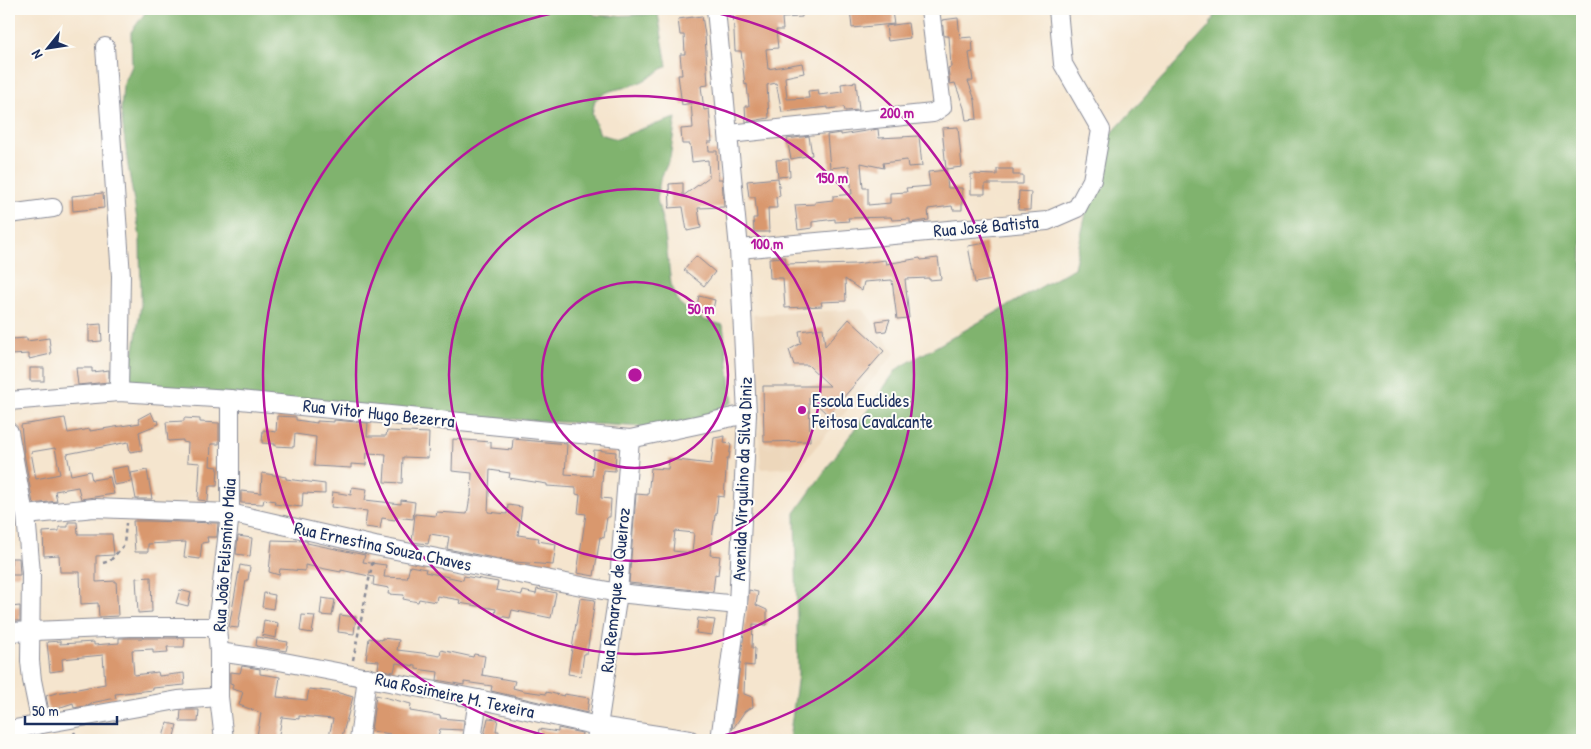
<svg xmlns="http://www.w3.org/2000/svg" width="1591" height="749" font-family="'Patrick Hand',sans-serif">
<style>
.built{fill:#edd7bb}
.forest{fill:#80b36e;stroke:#4e7166}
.building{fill:#d9986e;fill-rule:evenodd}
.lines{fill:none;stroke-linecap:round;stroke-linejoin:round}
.minor-casing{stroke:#888a96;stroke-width:20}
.path{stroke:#888a96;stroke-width:2.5;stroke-dasharray:4 4;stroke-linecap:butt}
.minor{stroke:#fff;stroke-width:18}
.ring{fill:none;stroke:#b5179e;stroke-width:2.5}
.poi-dot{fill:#b5179e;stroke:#fdfcf7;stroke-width:2}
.labels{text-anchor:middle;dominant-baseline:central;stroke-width:4;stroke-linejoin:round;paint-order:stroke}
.street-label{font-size:18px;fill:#1b2f5e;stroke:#fdfcf7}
.poi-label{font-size:18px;fill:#1b2f5e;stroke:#fdfcf7;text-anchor:start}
.centre{fill:#b5179e;stroke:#fdfcf7;stroke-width:2.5}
.ring-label{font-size:15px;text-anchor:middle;font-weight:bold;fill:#b5179e;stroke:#fdfcf7;stroke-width:4;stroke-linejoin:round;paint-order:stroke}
</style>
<rect width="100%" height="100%" fill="#fdfcf7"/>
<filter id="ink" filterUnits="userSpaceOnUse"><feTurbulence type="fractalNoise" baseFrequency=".02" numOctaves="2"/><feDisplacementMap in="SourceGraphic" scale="10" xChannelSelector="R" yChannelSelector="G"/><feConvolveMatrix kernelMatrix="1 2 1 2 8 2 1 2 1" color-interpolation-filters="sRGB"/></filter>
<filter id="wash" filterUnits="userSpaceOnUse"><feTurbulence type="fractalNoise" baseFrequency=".0096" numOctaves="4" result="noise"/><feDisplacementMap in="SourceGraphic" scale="20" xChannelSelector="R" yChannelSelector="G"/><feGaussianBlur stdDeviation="1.12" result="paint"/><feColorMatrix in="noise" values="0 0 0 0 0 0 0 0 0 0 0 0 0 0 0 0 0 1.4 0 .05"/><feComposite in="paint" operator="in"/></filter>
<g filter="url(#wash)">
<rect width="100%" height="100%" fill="#f5e5ce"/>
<path class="built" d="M863,309L895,353L799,467L761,469L753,315Z"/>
<g class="forest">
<path d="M148,9H589L595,15L608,16L658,14L667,66C657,72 647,80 636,84C618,91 611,87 595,100L592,114L600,134L617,139L641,129L676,118L670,158L660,180L657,199L664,228L671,284L679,303L689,311L704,320L723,325L733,402L693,421L645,427L408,413L126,385L135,344L141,305L140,237L128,166L121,111L123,86L132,66L131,32Z"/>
<path d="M1217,9H1582V740H789L798,675L795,513L897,369L1074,268L1101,145L1209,27Z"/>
</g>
<g id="blocks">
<g class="building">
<path d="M773,9H802V17L782,18L783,30H776L778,48L766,49L768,69L802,63L804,73L785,77L787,99L809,98L808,91L818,90L819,95L842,92L841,84L856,82L859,110L845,111L844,107L828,109V107L782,112L776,83L767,85L769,118L746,122L745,106H749L747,84L745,85L741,51H735L733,12Z"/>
<path d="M850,9H888V13L892,12L894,24L852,28Z"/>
<path d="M702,16L705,35L708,85L701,86L704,110L709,109L712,142H708L709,151H717L718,179H722L724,207L698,208L701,228L687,231L683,207L668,208L670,206L669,184L683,183V196L709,177L708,160L692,162L690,144H682L681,129L693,128L691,103L682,105L678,75H682L680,54H685L684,35H680L678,19Z"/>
<path d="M958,18L960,38L972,37L973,52L969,53L973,81H968L975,100L977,119L966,120L964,108L955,83L950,84L948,68L951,67L949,36H944L942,20Z"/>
<path d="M908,23L910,38L888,41L886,26Z"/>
<path d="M958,127L962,167L946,169L942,128Z"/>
<path d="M878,129L879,138L919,136L922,166L908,167L907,160L883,163L884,168L861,163L863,188H868V205L890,203V193L907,192L906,188L930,186L928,172L946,170L948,188H962V210H953L952,206L928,209L929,220L910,223V219L892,220L891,217L848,218L849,221L835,222V219L812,222V228L798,230L795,205L815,204V202L833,200V196L852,194L849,166L830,168L827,135L841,133V135Z"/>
<path d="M809,136L812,155L791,159L787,139Z"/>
<path d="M789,159L790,176L778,177L776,160Z"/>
<path d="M997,169H1013V175H1023V184H985V194H971V174L997,175Z"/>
<path d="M778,178L780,196L776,197L777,208H768L769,232H754L753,218H757L755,197H749L747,181Z"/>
<path d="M1019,191L1031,192L1030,210H1018Z"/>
<path d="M103,193L104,208L73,211L72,196Z"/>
<path d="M986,243L992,280L975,283L968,246Z"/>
<path d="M696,256L715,272L704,286L684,270Z"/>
<path d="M785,257L786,264L819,263V265L855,264L885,260L886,264L920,258L921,260L938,258L941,279L929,280V278L905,279L909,318L897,319L892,280L864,282L862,291L845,279L846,301L821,302L822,306L785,308L783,278H770L769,258Z"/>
<path d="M699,296L715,300L712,313L696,309Z"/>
<path d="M849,319L884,351L828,415L809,397L810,441L764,442L763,386H830L808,365H794L789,350L801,343L799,331L823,328L825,346Z"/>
<path d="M890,319L886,331L878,332L876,321Z"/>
<path d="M101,324L102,341L89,342V325Z"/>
<path d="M27,338V341L49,338L51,354L29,359V354L11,355V339Z"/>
<rect x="30" y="368" width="14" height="13"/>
<path d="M76,368H92V372L109,370V382L78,385Z"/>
<path d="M151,412L155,421L158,420L159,424L139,432L142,450L130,452L128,442L67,454L71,475L90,471L92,480L110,477L114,494L81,499L78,487L55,491L57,501L33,504L24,453L21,425L65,418L68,433L90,429V431L140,423L138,419ZM55,448L60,474L36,479L31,452Z"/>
<path d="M277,416L296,417V420L317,423V421L334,422V420L368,423L367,436H386L387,431L429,433L428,458L403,457L402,483L384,482L386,454L367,453L366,465L351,464V468L314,466L316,437L295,434L294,447L275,446V444L262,443L263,430L276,432Z"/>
<path d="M184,418L200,419V422L219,423V444H211L210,466L218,467L217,486H209L208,501L198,500L200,463L187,462L188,443L183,442V440L168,441L166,422L184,421Z"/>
<path d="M725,436L724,443L731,444L729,458H727L724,497L718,496L716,515H715L710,555L720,556L718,575L715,574L713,592L629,583L636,494L648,495L651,468L668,469L669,459L711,464L714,438ZM675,531L694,533L692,553L673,551Z"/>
<path d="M453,439L491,442V448L512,450L513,439L567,444L565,474L592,476L594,450L616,452L615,471L603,470L601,498L611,499L610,517H607L604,538L600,537L594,576L577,573L586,514L578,513L580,495L576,494V488L547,486V484L509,478L510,473L490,470L488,512L507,514L508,505L522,507L518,535L539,538L538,541L556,544L553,565L515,562L447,549L449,537L430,534L428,544L412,542L415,514L436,516L437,512L467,514L470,497H471L472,473L452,471Z"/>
<path d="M128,466L131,482L114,485L111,469Z"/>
<path d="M147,470L152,499H136L131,473Z"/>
<path d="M262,473L286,477V479L325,484V494L303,493L302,507L274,504L275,501L264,499L263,504L241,503V491L261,493Z"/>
<path d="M352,487L367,489L365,500L401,504V500L415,502L413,519L396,517L395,520L382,518L380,529L365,527L367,511L331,507L333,492L351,495Z"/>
<path d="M133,521H147L218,523L217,537H207L208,542L202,543L200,559L184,557L186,542L148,544V552H135Z"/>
<path d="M68,522H77L78,534H112L114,555L96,556V582L116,581L118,616L99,617L98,603L81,604L80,572H60L59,555L44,556L43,532L59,531V527H68Z"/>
<path d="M238,536L252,538L250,556L236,554Z"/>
<path d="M272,540L307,541V543L365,555L363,562L386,565L384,577L407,578L410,566L426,569L425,572L463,580L464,576L498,582L496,590L522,595L523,591L536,594L537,589L556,593L551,618L512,610L510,618L495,615L496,609L459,603L460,600L437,596L436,602L419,599L418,602L403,599L404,595L388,594L389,588L373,585L374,577L341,570V572L305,565V571L280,569L279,575L269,572Z"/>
<path d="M11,558H19L20,575H12Z"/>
<path d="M240,565L250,567L248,580H246L238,628L229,627Z"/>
<path d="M151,577L152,612L138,613L136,578Z"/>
<path d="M180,590L191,593L188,606L176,603Z"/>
<path d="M749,590L758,592L756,605L767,610V625L753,624L752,648H755L754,666L745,665L744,694L752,697L753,707L745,711L732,730Z"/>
<path d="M264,593L275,595L273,609L262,607Z"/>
<path d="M322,598L335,600L332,616L320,615Z"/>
<path d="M580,598L595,600L590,633L587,653H584L581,676L568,674Z"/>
<path d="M20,606V621H12L11,607Z"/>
<path d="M302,615L315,616L312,633L300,631Z"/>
<path d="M340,615L356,617L354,634L338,632Z"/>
<path d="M698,618L715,620L712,635L696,633Z"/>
<path d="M264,620L278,623L276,638L262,635Z"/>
<path d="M257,637L288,642L286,651L256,646Z"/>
<path d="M119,638H185L184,647H167L168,652L153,653V649L132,650L134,675L158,672L159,676L184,673L185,685L153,688V690L115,694L116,698L91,703V705L74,708L73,703L49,711L46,696L56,693L105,684L103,655L62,659L63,670L50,672L47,642L60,641V644L94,642V645L119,643Z"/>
<path d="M369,638L382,640V638L399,640L397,650L422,653L440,656L441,650L473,657L474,654L485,656L482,675L515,681L513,688L524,691L546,694V692L564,696V694L589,698L587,713L491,691L492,686L464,682V685L437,680L438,672L416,669V666L396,663L394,672L378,669L379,661L366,660Z"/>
<path d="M242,666L260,669V674L280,677L277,697L307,700L309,689L336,692L353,697L341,740H328L333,719L299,716V719L282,717L278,740L257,736L261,713L239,705L243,692L232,689L233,684L230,683V672L240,673Z"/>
<path d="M376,695L411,704L410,711L441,716L440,718L464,720L463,730L440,729L437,740H406L389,737L390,734L371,731Z"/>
<path d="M181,710H199L198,722H180Z"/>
<path d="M488,718L498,719L496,731H499L498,740H483Z"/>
<path d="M167,723L177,725L173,740L163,737Z"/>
<path d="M558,728L582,733L581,740H537L539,729L558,732Z"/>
</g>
</g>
</g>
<g filter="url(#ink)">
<use href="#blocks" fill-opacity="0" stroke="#888a96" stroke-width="1"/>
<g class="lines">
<defs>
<g id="minor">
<path d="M716,9L739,249L747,414L738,605L720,740"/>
<path d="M105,47L121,276L119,392"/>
<path d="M729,134L933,113L942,107L930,9"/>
<path d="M9,214L53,208"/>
<path d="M739,249L1047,221L1077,208L1092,180L1101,130L1063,64L1058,9"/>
<path d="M9,401L119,392L230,399L630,439L747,414"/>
<path d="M9,432L22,504L26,515L31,573L30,661L32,680L41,724"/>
<path d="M26,515L94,508L230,513L375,546L618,593L738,605"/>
<path d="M9,632L130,627H217"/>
<path d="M219,652L279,661L478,699L598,726L690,740"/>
<path d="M9,730L178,700L219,697"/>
<path d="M224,740L219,697V652L217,627L230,513V399"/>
<path d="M359,740L367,677"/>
<path d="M472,740L478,699"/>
<path d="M596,740L618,593L630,439"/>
</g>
</defs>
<use href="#minor" class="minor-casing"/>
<g class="path">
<path d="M103,563L110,561L124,545L126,523"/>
<path d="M353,660L373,560"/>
<path d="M74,732L78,740"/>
</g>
<use href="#minor" class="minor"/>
</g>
</g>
<g class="ring">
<circle cx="635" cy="375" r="93"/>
<circle cx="635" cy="375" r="186"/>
<circle cx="635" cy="375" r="279"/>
<path d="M567 740A371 371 0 0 1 574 9M696 9A371 371 0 0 1 703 740"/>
</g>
<circle class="poi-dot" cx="802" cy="410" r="5"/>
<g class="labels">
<g class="street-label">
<text transform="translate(986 226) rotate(-5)">Rua José Batista</text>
<text transform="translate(379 413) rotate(6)">Rua Vitor Hugo Bezerra</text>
<text transform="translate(742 479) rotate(-88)">Avenida Virgulino da Silva Diniz</text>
<text transform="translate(383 546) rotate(12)">Rua Ernestina Souza Chaves</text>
<text transform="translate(224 555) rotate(-86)">Rua João Felismino Maia</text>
<text transform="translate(615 590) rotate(-84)">Rua Remarque de Queiroz</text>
<text transform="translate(455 695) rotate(12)">Rua Rosimeire M. Texeira</text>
</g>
<g class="poi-label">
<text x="812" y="400">Escola Euclides<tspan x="812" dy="21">Feitosa Cavalcante</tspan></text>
</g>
</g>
<circle cx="635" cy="375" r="8" class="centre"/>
<g class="ring-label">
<text x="897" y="118">200 m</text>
<text x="832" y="183">150 m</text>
<text x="767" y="249">100 m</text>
<text x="701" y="314">50 m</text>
</g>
<rect width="1591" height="749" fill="none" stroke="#fdfcf7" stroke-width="30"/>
<g transform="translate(48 48) rotate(240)" stroke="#fdfcf7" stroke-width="4" paint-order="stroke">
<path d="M0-4L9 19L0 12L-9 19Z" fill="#1b2f5e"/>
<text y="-8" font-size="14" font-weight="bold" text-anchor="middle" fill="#1b2f5e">N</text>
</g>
<path d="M25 716v8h92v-8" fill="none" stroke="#1b2f5e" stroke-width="2.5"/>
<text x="32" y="716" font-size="15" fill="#1b2f5e" stroke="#fdfcf7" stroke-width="4" paint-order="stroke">50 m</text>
</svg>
